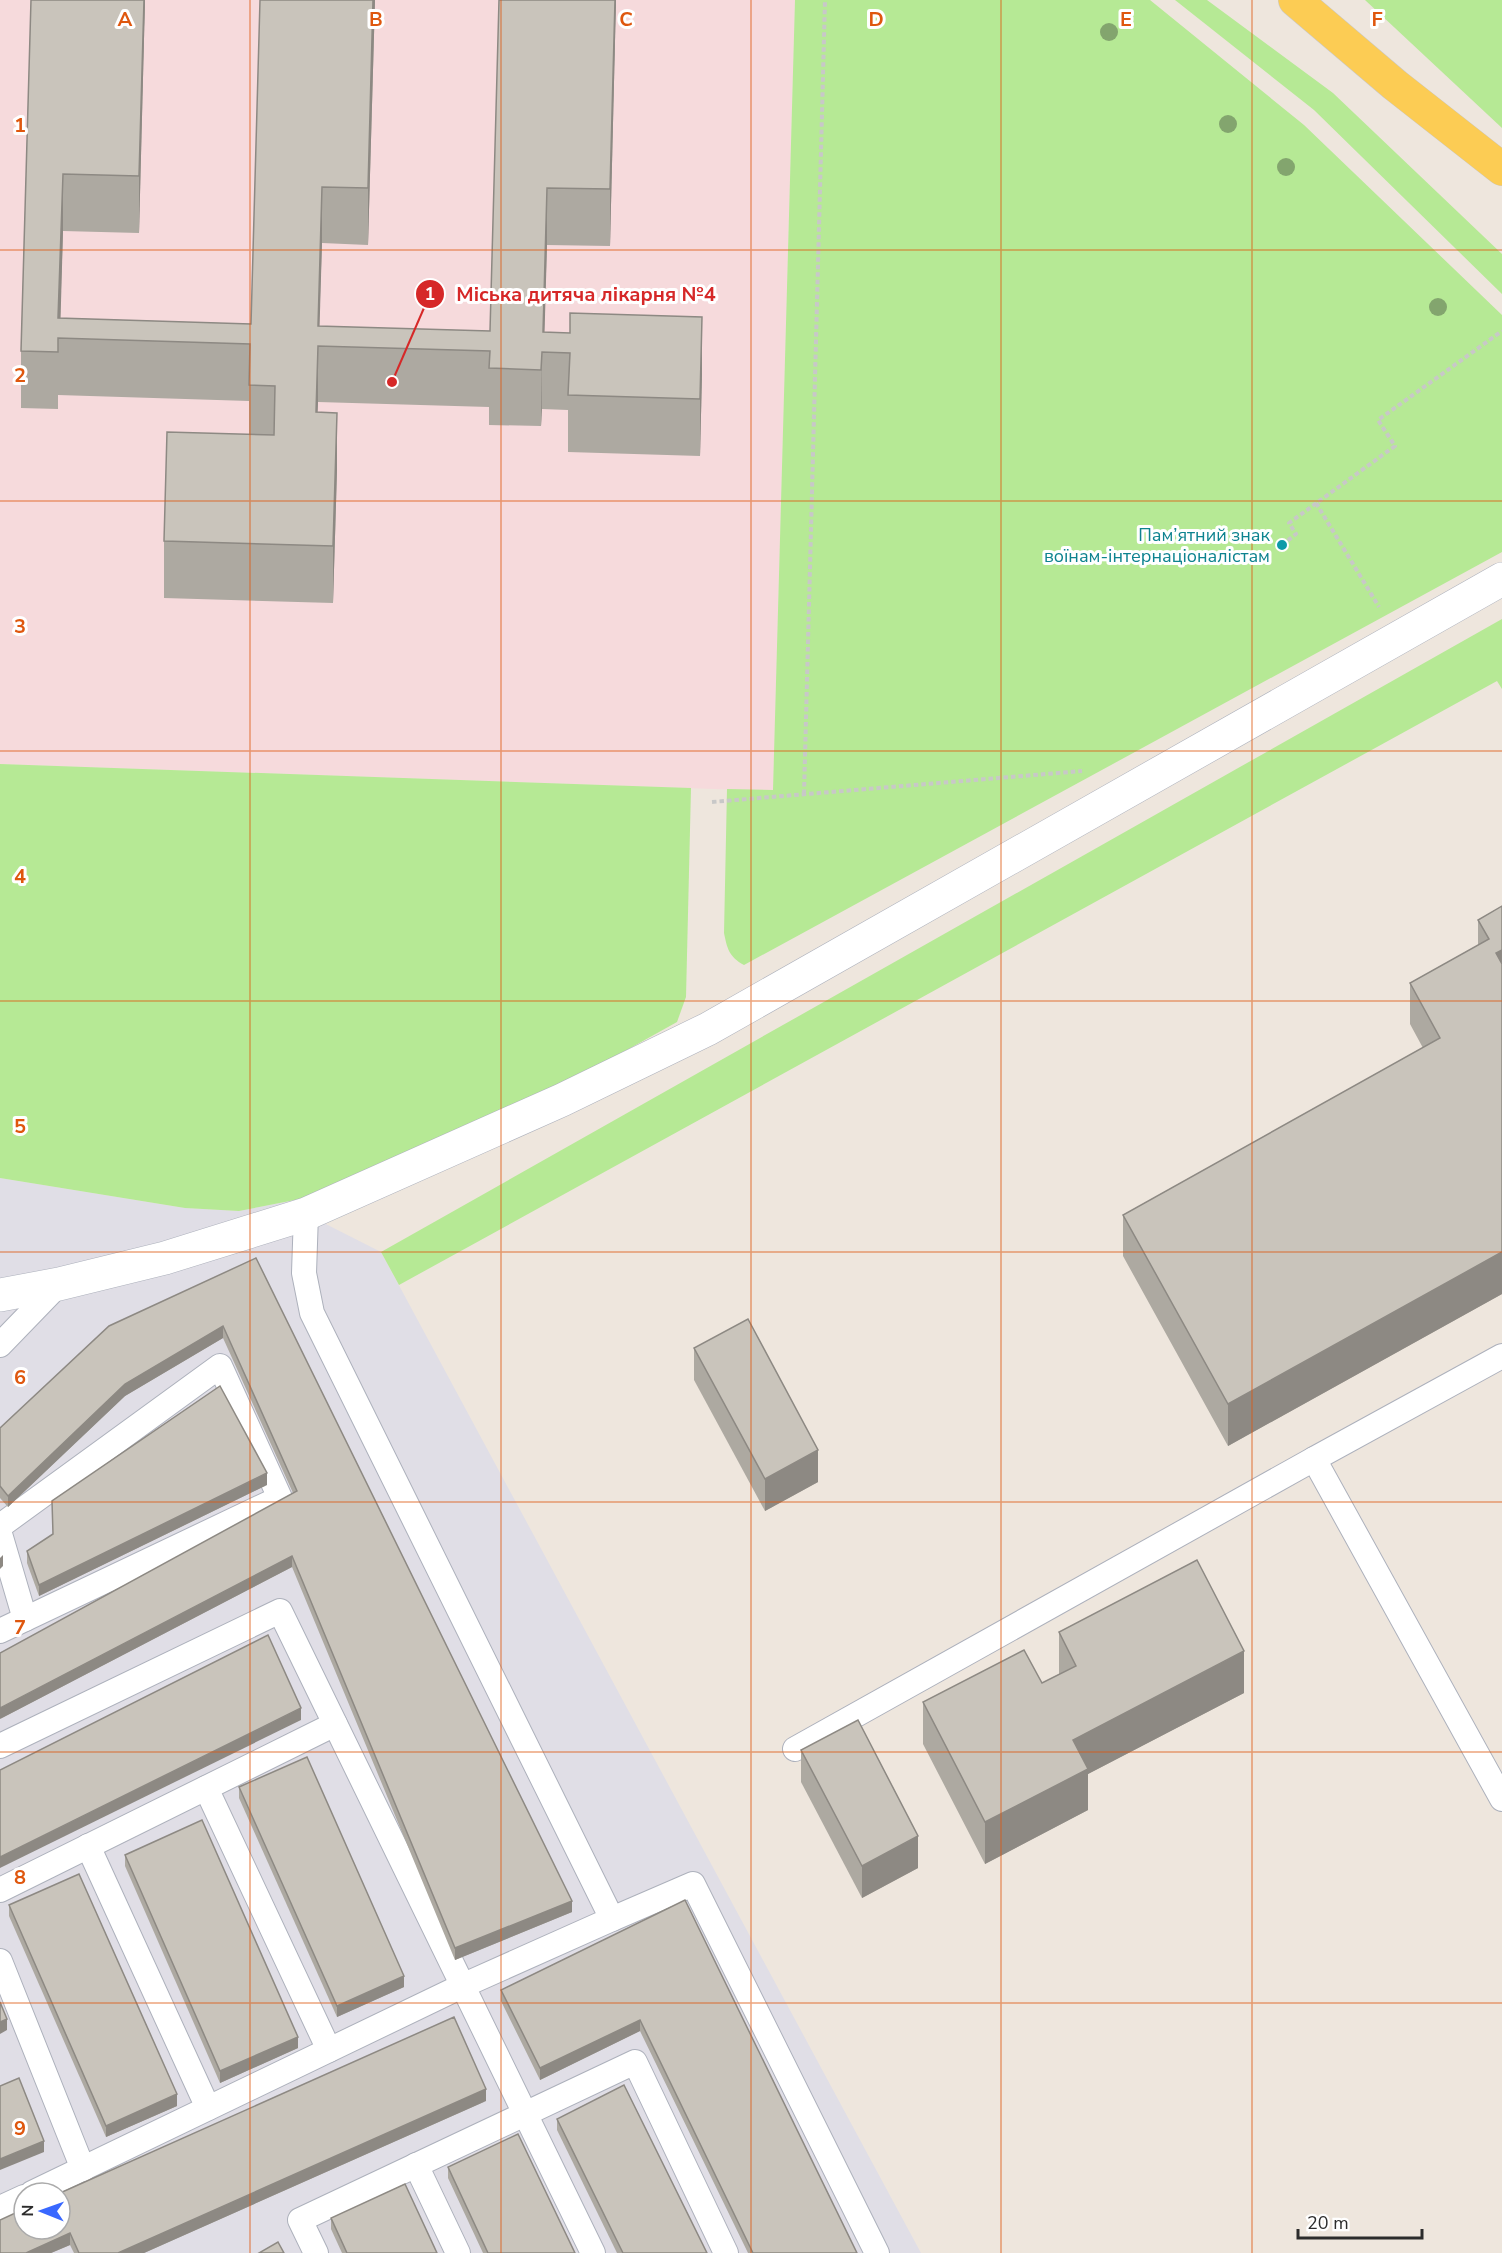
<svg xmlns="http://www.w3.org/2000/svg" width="1502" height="2253" font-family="'Nunito Sans',sans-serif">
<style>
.industrial{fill:#e0dee6;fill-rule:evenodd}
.medical{fill:#f6dadc}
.green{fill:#b6e995}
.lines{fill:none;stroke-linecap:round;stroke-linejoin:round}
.lane-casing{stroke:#adb1bc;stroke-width:26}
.street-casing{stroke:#adb1bc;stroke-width:34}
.primary-casing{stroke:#c8c8c8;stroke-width:34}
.path{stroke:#c8c8c8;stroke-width:4;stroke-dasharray:4.5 3;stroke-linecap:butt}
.lane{stroke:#fff;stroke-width:24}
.street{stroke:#fff;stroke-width:33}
.primary{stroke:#fccc54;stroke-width:33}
.tree{fill:#83a56e}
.wall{fill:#ada9a1}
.shaded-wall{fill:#8d8983}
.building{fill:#c9c4bb;stroke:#8d8983;stroke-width:1.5}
.grid{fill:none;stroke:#df570e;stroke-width:1.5;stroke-opacity:0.55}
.culture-dot{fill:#0f9aa8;stroke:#fff;stroke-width:2}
.labels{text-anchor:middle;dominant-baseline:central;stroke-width:6;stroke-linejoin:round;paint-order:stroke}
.culture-label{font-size:18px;fill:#0d838f;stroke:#fff;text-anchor:end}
.grid-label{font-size:20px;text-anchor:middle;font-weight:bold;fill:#df570e;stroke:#fff;stroke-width:6;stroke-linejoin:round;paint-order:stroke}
.leader{fill:none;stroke:#d62828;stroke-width:2}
.callout-dot{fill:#d62828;stroke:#fff;stroke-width:2}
.mark-label{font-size:18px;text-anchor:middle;font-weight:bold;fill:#fff}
.callout-label{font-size:20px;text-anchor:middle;font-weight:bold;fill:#d62828;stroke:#fff;stroke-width:6;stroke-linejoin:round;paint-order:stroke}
</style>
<rect width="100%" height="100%" fill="#eee6dd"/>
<path class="industrial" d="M0,1178L185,1208L239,1211L300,1199L306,1214L381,1252L921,2253H0ZM24,2193H60V2229H24Z"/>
<path class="medical" d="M0,0H795L773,791L0,764Z"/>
<g class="green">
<path d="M795,0H1150L1304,125L1502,315V552L744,965C729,957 727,948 724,933L727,789L773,790Z"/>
<path d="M1175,0H1207L1333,93L1502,254V294L1314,110Z"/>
<path d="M1365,0H1502V128Z"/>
<path d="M1502,619V689L1497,681L399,1285L381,1252Z"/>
<path d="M0,764L691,788L686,997L677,1022L557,1089L300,1199L239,1211L185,1208L0,1178Z"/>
</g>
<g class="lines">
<defs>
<g id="lane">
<path d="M0,1345L59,1284"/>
<path d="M1502,1356L1314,1459L1502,1799"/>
<path d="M0,1526L220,1366L280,1498L0,1631"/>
<path d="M0,1534L25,1619"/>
<path d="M0,1746L280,1611L593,2253"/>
<path d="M795,1749L1314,1459"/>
<path d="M206,1788L329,2050"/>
<path d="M88,1846L208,2108"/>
<path d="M0,1890L335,1724"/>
<path d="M612,1919L693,1884L877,2253"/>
<path d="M0,1961L83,2169"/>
<path d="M416,2165L458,2253"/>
<path d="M32,2193L462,1986L612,1919L312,1313L304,1273L306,1214"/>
<path d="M0,2208L24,2197"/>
<path d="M316,2253L300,2220L635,2062L726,2253"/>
</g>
<path id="street" d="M0,1295L59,1284L165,1258L306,1214L562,1100L708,1029L1502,579"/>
<path id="primary" d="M1295,0L1395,85L1502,169"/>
</defs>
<use href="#lane" class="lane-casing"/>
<use href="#street" class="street-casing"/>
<use href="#primary" class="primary-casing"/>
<g class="path">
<path d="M1316,503L1379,607"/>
<path d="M1282,545L1296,534L1289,523L1395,446L1378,420L1502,331"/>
<path d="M804,794L825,0"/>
<path d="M712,802L1082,771"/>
</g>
<use href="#lane" class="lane"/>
<use href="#street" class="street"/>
<use href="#primary" class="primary"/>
</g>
<g class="tree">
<circle cx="1109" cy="32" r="9"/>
<circle cx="1228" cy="124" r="9"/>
<circle cx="1286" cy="167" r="9"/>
<circle cx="1438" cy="307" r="9"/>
</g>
<g class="wall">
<path d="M31,0H145L139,233L63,231L60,318L251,324L375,0L368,245L322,243L319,326L490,331L616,0L610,246L547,245L544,332L702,374L700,456L568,452V410L542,409L541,426L489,425V407L318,402L317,412L337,470L333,603L164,598V541L249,435V401L58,395V409L21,408V351Z"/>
<path d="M1502,906V1294L1228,1446L1123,1256V1215L1423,1048L1410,1024V983L1478,945V920Z"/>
<path d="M256,1258L572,1912L455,1960L292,1567L0,1719L293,1493L223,1338L125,1396L8,1507L0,1498V1428Z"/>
<path d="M694,1348L818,1482L765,1511L694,1380Z"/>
<path d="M267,1485L39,1596L27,1563V1551Z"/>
<path d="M1059,1632L1244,1693L1088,1774V1810L985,1864L923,1744V1702L1042,1683L1059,1674Z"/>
<path d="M801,1750L918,1868L862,1898L801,1782Z"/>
<path d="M239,1787L404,1987L337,2017L239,1798Z"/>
<path d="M125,1855L298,2048L220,2083L125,1866Z"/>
<path d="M685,1900L857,2253H748L640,2031L540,2080L501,2001V1990Z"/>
<path d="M9,1905L177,2106L106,2137L9,1916Z"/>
<path d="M486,2101L144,2253H74L70,2245L51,2253H0Z"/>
<path d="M557,2119L707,2253H617L557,2130Z"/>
<path d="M448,2167L575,2253H483L448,2178Z"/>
<path d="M331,2218L437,2253H342L331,2229Z"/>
</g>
<g class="shaded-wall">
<path d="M144,0H145L139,233V176Z"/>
<path d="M373,0H375L368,245V188Z"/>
<path d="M615,0H616L610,246V189Z"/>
<path d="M63,174V231L60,338L58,318Z"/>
<path d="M322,187V243L319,346L318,326Z"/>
<path d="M547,188V245L544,352L543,332Z"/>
<path d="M702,317V374L700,456V399Z"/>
<path d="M318,346V402L316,469V412Z"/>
<path d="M542,352V409L541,426Z"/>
<path d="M337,413V470L333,603V546Z"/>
<path d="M1502,950V991L1496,953Z"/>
<path d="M1502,1252V1294L1228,1446V1404Z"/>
<path d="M223,1326V1338L125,1396L8,1507V1496L125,1384Z"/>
<path d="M818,1450V1482L765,1511V1479Z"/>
<path d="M267,1473V1485L39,1596V1585Z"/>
<path d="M3,1555V1566L0,1569V1558Z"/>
<path d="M292,1556V1567L0,1719V1708Z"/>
<path d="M1244,1651V1693L1088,1774V1810L985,1864V1822L1073,1740Z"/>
<path d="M301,1708V1720L0,1868V1857Z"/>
<path d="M918,1836V1868L862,1898V1866Z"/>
<path d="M572,1901V1912L455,1960V1948Z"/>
<path d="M404,1976V1987L337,2017V2006Z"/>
<path d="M7,2019V2030L0,2034V2022Z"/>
<path d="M640,2020V2031L540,2080V2068Z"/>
<path d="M298,2037V2048L220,2083V2071Z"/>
<path d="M486,2089V2101L144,2253H118Z"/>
<path d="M177,2094V2106L106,2137V2126Z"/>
<path d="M44,2141V2152L0,2170V2159Z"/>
<path d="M70,2233V2245L51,2253H26Z"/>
</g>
<g class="building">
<path d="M31,0H144L139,176L63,174L58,318L251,324L260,0H373L368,188L322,187L318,326L490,331L499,0H615L610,189L547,188L543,332L570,333V313L702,317L700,399L568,395L570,353L542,352L541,370L489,368L490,351L318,346L316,412L337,413L333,546L164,541L167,432L274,435L275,386L249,385L250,344L58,338V352L21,351Z"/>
<path d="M1502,906V950L1496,953L1502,964V1252L1228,1404L1123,1215L1440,1038L1410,983L1489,939L1478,920Z"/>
<path d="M256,1258L572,1901L455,1948L292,1556L0,1708V1653L297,1491L223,1326L125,1384L8,1496L0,1486V1428L109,1326Z"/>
<path d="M748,1319L818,1450L765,1479L694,1348Z"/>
<path d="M220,1386L267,1473L39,1585L27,1551L53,1534L52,1501Z"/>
<path d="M1197,1560L1244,1651L1073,1740L1088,1769L985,1822L923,1702L1024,1650L1042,1683L1076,1666L1059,1632Z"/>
<path d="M268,1635L301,1708L0,1857V1770Z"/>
<path d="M858,1720L918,1836L862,1866L801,1750Z"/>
<path d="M307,1757L404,1976L337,2006L239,1787Z"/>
<path d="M202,1820L298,2037L220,2071L125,1855Z"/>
<path d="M79,1874L177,2094L106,2126L9,1905Z"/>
<path d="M685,1900L857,2253H753L640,2020L540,2068L501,1990Z"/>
<path d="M0,2002L7,2019L0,2022Z"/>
<path d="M454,2017L486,2089L118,2253H79L70,2233L26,2253H0V2220L24,2209V2229H60V2193Z"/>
<path d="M19,2078L44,2141L0,2159V2086Z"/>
<path d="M624,2085L707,2253H623L557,2119Z"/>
<path d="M518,2134L575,2253H488L448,2167Z"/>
<path d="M405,2184L437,2253H347L331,2218Z"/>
<path d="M278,2242L284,2253H259Z"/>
</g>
<path class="grid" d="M250,0V2253M501,0V2253M751,0V2253M1001,0V2253M1252,0V2253M0,250H1502M0,501H1502M0,751H1502M0,1001H1502M0,1252H1502M0,1502H1502M0,1752H1502M0,2003H1502"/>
<circle class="culture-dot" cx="1282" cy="545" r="6"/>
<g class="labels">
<g class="culture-label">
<text x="1270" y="535">Пам’ятний знак<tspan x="1270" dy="21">воїнам-інтернаціоналістам</tspan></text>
</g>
</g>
<g class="grid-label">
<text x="125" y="26">A</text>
<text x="376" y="26">B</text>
<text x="626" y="26">C</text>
<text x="876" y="26">D</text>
<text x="1126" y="26">E</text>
<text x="1377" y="26">F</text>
<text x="20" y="132">1</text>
<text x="20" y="382">2</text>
<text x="20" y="633">3</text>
<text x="20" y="883">4</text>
<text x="20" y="1133">5</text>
<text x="20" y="1384">6</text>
<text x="20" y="1634">7</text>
<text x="20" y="1884">8</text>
<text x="20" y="2135">9</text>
</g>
<path class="leader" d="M392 382L430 294"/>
<g class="callout-dot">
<circle cx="392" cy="382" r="6"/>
<circle cx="430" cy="294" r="15"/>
</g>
<g class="mark-label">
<text x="430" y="300">1</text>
</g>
<g class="callout-label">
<text x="586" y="301">Міська дитяча лікарня №4</text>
</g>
<g transform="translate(42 2211) rotate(271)"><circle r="28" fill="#ffffff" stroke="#ababab" stroke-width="1.5"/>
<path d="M0-4.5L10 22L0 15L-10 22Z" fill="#3968ff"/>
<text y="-9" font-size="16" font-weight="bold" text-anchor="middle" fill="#2c2c2c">N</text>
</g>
<path d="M1298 2229v9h124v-9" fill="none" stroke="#2c2c2c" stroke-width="3"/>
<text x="1307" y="2229" font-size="18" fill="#2c2c2c" stroke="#ffffff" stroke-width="4.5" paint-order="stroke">20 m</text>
</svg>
